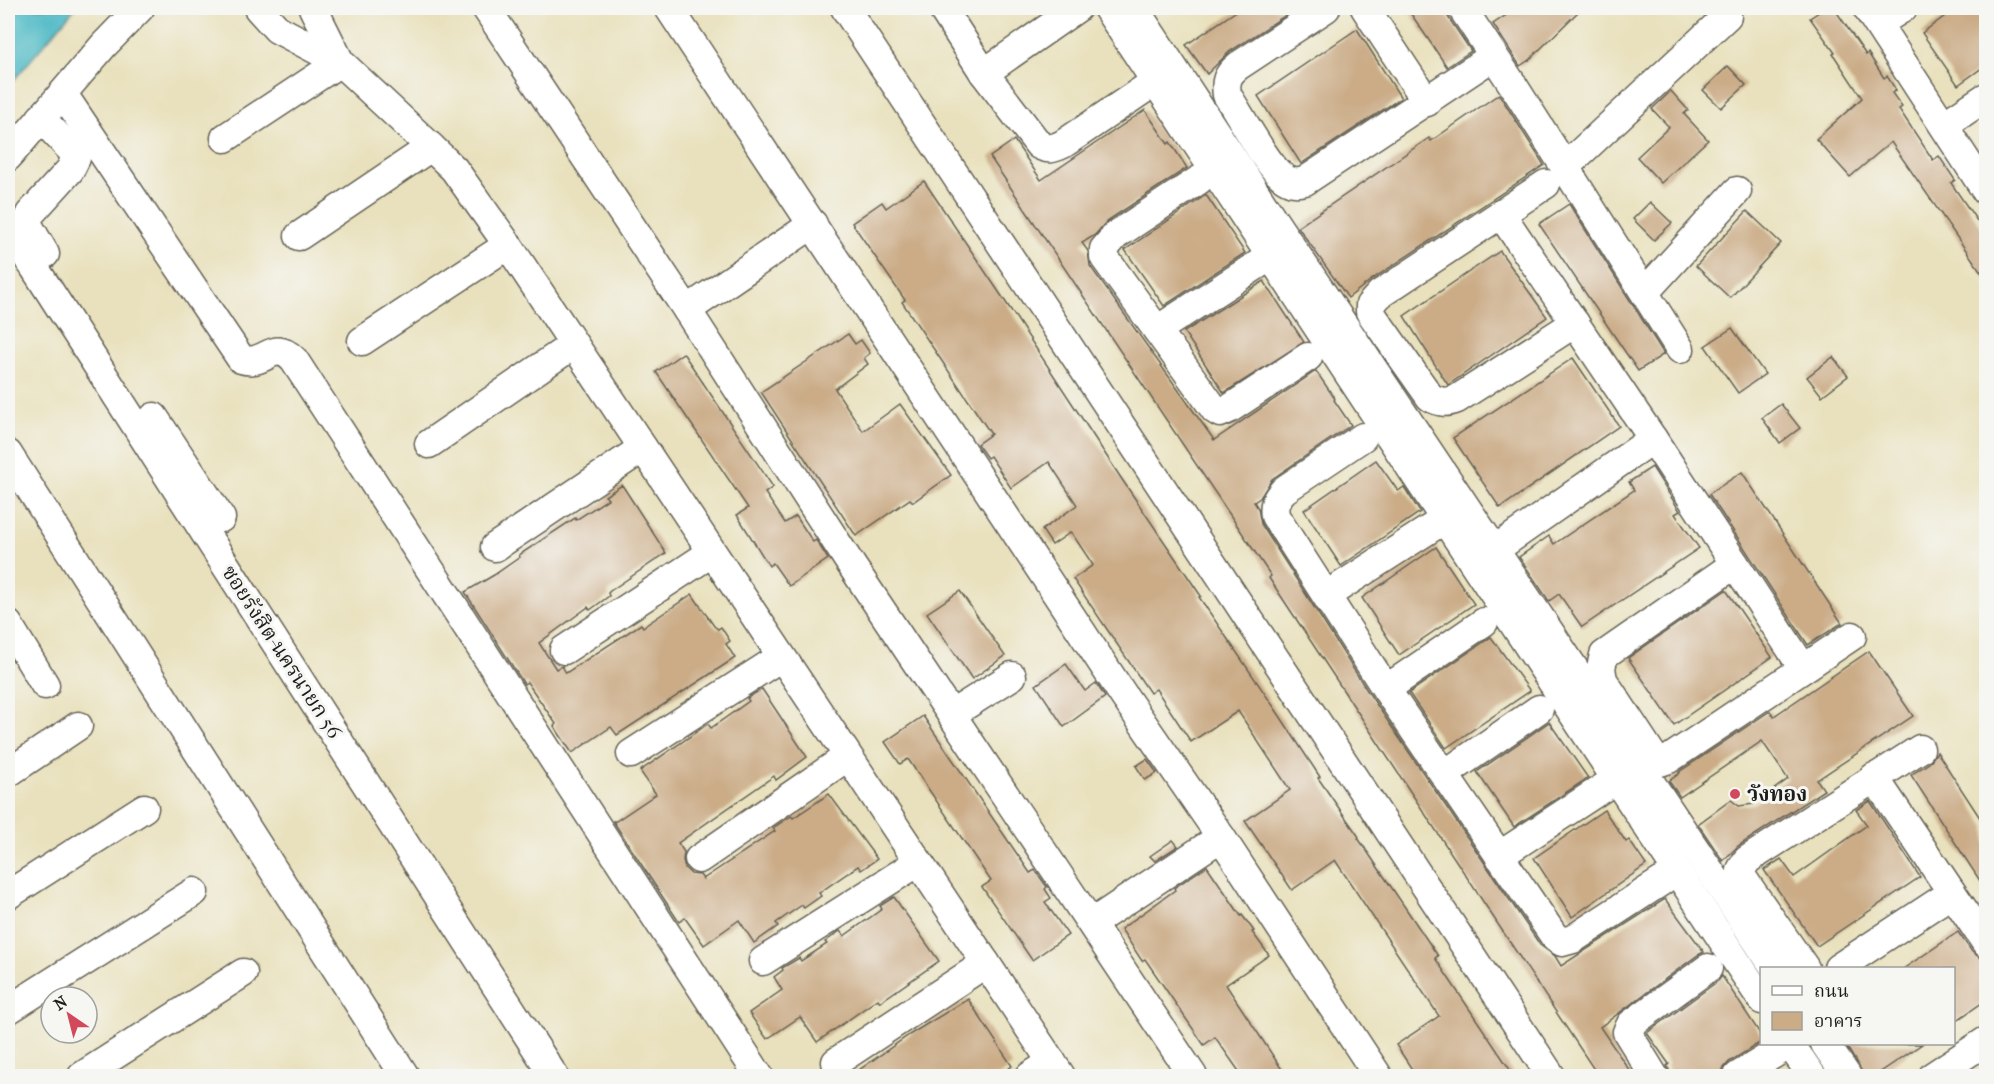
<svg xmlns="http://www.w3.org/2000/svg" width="1994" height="1084" font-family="'IM FELL French Canon','Noto Serif Thai',serif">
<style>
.water{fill:#4ab8c4;stroke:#336a70;stroke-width:1.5}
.building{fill:#cbac87}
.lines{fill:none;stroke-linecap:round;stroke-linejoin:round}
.minor-casing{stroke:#646154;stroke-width:31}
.minor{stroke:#fff;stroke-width:28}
.poi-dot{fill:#d1495b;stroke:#f6f6f2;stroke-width:2}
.labels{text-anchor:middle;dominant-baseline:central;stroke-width:6;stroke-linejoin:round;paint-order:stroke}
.street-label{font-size:21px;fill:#1c1c1c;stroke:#f6f6f2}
.poi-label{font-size:21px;font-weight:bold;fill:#1c1c1c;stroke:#f6f6f2;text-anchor:start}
</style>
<rect width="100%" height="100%" fill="#f6f6f2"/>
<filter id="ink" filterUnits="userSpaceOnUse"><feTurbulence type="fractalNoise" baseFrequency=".0167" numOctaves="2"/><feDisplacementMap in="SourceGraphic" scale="12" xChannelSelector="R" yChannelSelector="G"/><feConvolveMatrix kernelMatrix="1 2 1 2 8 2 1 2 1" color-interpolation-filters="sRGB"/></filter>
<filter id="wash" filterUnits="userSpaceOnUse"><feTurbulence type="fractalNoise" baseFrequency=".008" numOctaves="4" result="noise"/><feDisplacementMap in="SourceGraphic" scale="24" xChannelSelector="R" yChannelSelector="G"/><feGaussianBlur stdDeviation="1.35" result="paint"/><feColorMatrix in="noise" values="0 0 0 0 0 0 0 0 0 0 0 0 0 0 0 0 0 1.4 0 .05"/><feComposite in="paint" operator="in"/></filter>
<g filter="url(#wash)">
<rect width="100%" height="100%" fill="#e9e1bd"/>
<path class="water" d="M8,8H75L8,87Z"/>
<g id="blocks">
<g class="building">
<path d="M1241,8H1297L1229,52L1207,74L1186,45Z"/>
<path d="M1407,8H1446L1448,17L1471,51L1447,67Z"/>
<path d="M1517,8H1582L1529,60L1520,66L1493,24Z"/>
<path d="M1825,8H1834L1866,55L1868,53L1884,78L1887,76L1896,90L1892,93L1902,107L1899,109L1933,160L1939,156L1955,180L1951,183L1986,234V279L1891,142L1850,177L1816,139L1862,98L1833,54L1835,53L1810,18Z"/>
<path d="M1964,8H1986V65L1958,85L1922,33L1952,11L1954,14Z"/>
<path d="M1357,29L1401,98L1301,164L1258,96Z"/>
<path d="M1728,66L1746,85L1721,108L1703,90Z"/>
<path d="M1671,91L1688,110L1684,114L1708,140L1661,183L1637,157L1669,127L1652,109Z"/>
<path d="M1499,94L1544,165L1371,280L1348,298L1298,227L1429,138L1431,141Z"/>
<path d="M1145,110L1168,144L1170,142L1187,168L1107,221L1095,235L1082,243L1088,251L1090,266L1214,440L1316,371L1335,399L1334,400L1351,425L1272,479L1260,498L1254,502L1258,508L1261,524L1372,698L1486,865L1540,945L1555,956L1561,966L1665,899L1704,952L1698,955L1600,1027L1634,1077H1599L1269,578L1271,576L990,157L1014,140L1041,180Z"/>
<path d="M924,181L1003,298L1121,478L1201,596L1199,597L1280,716L1320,777L1318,778L1359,837L1358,838L1438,956L1435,958L1515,1077H1417L1396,1045L1439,1016L1335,860L1292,890L1245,821L1290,790L1238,711L1191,742L1156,689L1150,693L1073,579L1093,565L1071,532L1052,545L1042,530L1077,505L1049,462L1011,488L990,456L987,458L977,444L991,434L902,302L905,300L852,223L882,202L886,208Z"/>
<path d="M1206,195L1245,253L1164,306L1125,250Z"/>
<path d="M1650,202L1672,223L1654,240L1633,219Z"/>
<path d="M1569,204L1664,354L1638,371L1539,224Z"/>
<path d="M1747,211L1781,243L1730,298L1696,266Z"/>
<path d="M1500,251L1547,317L1448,385L1404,316Z"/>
<path d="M1264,281L1304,342L1224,393L1184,332Z"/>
<path d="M1732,328L1765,374L1738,393L1705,346Z"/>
<path d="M848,334L855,344L861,340L870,353L864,358L868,364L835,389L863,431L900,404L951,475L913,502L910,499L856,536L761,392Z"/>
<path d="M683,353L773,487L765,493L785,523L796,516L813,542L816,540L828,559L789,586L773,563L769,566L737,515L748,508L656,372Z"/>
<path d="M1833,357L1848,376L1822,396L1807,377Z"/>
<path d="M1573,358L1619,426L1500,508L1453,438Z"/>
<path d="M1781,404L1800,428L1780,443L1762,418Z"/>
<path d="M1376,460L1398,491L1404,487L1420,512L1341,566L1304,510Z"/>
<path d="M1652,467L1680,511L1675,514L1699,548L1582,627L1559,594L1549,601L1519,557L1549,536L1554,544L1634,490L1629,482Z"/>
<path d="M1742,472L1842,623L1808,645L1709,494Z"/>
<path d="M622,485L666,553L610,591L608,593L609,596L590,610L588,607L539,643L556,669L562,666L566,673L641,624L643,627L692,594L714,626L718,629L721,627L730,641L726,644L735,658L617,735L611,727L572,753L554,726L556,724L527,682L524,684L465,592L494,575L520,557L519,555L575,518L576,520L608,499L605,496Z"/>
<path d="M1436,547L1474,604L1399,655L1362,598Z"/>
<path d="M1726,590L1772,657L1674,725L1628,658Z"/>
<path d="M960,591L1005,656L972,679L927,613Z"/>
<path d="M1491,637L1530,691L1446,748L1409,693Z"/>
<path d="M1869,651L1913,716L1817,780L1824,790L1738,846L1723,861L1698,824L1731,800L1739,806L1754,804L1788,779L1762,741L1680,797L1669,781L1680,773L1679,772L1770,711L1774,716Z"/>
<path d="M1066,664L1085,691L1096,683L1105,697L1064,727L1036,685Z"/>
<path d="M762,689L807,757L776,780L774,776L678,843L684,852L683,860L685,868L691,874L700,875L703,879L775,831L773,828L791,816L793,818L829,794L877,859L861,870L858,866L819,893L821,896L804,908L802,905L776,923L778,926L754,943L739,920L704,945L685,918L679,922L613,821H616L656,794L640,771L708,724L711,728L749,701L747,698Z"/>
<path d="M923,716L1030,873L1035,870L1047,887L1045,889L1051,898L1045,902L1068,935L1032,960L982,887L991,881L908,759L900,764L885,742Z"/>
<path d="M1549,722L1588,778L1514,827L1477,772Z"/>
<path d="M1937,752L1986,827V890L1911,775L1929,763Z"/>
<path d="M1147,759L1157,773L1145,780L1136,766Z"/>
<path d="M1870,801L1920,877L1817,946L1764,870L1781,859L1794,877L1867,825L1856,810Z"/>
<path d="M1604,810L1626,842L1629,840L1646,865L1572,917L1534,858Z"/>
<path d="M1173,840L1178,846L1155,861L1150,856Z"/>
<path d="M1207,866L1241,916L1242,915L1254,931L1252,932L1269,955L1226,985L1287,1077H1243L1215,1037L1204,1045L1145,959L1142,961L1121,929L1175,890L1174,888Z"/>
<path d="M894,897L939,961L880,1002L878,999L817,1042L800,1017L767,1039L749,1013L782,990L774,977L783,970L782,968L799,958L801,961L827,944L825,942L840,931L844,936L882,909L880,906Z"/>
<path d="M1958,932L1972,952L1982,959L1986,965V1000L1953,1023V969H1903Z"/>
<path d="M1722,976L1761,1035V1042L1729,1062L1723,1069L1722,1077H1673L1667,1066L1669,1064L1647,1033L1718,981Z"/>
<path d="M968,999L1012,1066L997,1077H849L909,1035Z"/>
<path d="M1845,1044H1922L1873,1077H1865Z"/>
</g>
</g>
</g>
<g filter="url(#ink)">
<use href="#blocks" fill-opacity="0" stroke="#646154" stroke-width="1.5"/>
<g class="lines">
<defs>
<g id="minor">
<path d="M258,8L277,29L340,62L431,147L454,169L508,245L1061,1076"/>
<path d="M313,8L340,62"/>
<path d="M486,8L687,310L848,560L1193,1076"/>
<path d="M669,8L1124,696L1221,837L1378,1076"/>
<path d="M845,8L1551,1076"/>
<path d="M942,8L984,73L1039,145C1048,150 1053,149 1063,144L1156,81"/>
<path d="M1107,8L1762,1000"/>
<path d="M1134,8L1276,224L1775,968"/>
<path d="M1326,8L1238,66C1227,75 1225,81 1227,95C1240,114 1266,165 1283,177C1291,183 1297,183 1305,181L1483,63"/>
<path d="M1365,8L1427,102"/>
<path d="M1462,8L1513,85L1680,349"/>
<path d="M1867,8L1986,191"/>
<path d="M1878,24L1903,8"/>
<path d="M984,73L1077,8"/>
<path d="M63,94L241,359C266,367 272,338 294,360L759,1076"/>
<path d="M41,118L73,152L76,158L70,170L30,214L27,223L45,254"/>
<path d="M1944,125L1986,97"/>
<path d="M225,138L340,62"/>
<path d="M8,157L104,45L140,8"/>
<path d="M1565,167L1727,16"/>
<path d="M1199,180L1116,235L1104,249V257L1215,410L1220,413L1229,409L1308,357"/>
<path d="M1546,184L1380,294L1370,305V312L1430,397C1440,403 1447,403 1457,399L1575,323"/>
<path d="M1501,214L1653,439L1803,668"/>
<path d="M8,229L34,267L554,1076"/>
<path d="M299,236L431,147"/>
<path d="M1645,292L1737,191"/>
<path d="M687,310L813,224"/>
<path d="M1157,330L1271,256"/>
<path d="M362,341L508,245"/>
<path d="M154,417L221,518"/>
<path d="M1363,437L1284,490C1276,499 1273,504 1275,516L1386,689L1484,622"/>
<path d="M429,444L573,345"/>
<path d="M8,454L405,1076"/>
<path d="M495,547L643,448"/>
<path d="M1480,560L1653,439"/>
<path d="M1735,564L1604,655L1601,668L1603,680L1653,756L1660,762L1669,759L1852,636"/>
<path d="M1327,595L1445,519L1441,502"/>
<path d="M8,624L45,685"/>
<path d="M564,650L711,553"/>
<path d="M1386,689L1554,936L1562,942L1573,939L1662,881"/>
<path d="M952,714L1012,676"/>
<path d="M631,754L781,657"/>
<path d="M8,773L78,726"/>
<path d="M1445,774L1539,709"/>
<path d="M1874,777L1986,943"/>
<path d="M1499,856L1615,780"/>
<path d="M699,859L847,757"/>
<path d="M8,895L144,808"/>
<path d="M1092,923L1221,837"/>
<path d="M763,961L917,863"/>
<path d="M1805,968L1742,877L1741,870L1747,860L1920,749"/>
<path d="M1838,968L1952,893"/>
<path d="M8,1010L194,892"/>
<path d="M1790,1044L1812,1076"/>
<path d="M1825,1044L1847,1076"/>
<path d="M836,1062L986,963"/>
<path d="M82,1076L243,973"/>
<path d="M1030,1076L1052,1062"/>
<path d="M1654,1076L1627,1032L1631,1024L1708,968"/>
<path d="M1738,1076L1790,1044"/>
<path d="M1933,1076L1986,1041"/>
</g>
</defs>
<use href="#minor" class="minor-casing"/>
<use href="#minor" class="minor"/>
</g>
</g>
<circle class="poi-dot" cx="1735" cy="794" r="6"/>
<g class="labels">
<g class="street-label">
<text transform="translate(282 652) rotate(57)">ซอยรังสิต-นครนายก 56</text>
</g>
<g class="poi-label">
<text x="1747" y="794">วังทอง</text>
</g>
</g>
<rect width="1994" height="1084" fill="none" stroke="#f6f6f2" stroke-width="30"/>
<rect x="1760" y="967" width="195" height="78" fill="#f6f6f2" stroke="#9f9f9c" stroke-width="1.5"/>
<rect x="1772" y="986" width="30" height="9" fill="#ffffff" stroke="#9f9f9c" stroke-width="1.5"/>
<text x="1814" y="997" font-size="18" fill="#1c1c1c">ถนน</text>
<rect x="1772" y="1012" width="30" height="18" fill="#cbac87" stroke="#9f9f9c" stroke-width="1.5"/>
<text x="1814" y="1027" font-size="18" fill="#1c1c1c">อาคาร</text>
<g transform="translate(69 1015) rotate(325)"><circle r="28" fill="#f6f6f2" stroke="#9f9f9c" stroke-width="1.5"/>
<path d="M0-4.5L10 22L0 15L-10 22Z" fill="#d1495b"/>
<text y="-9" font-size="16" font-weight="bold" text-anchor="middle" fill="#1c1c1c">N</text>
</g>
</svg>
